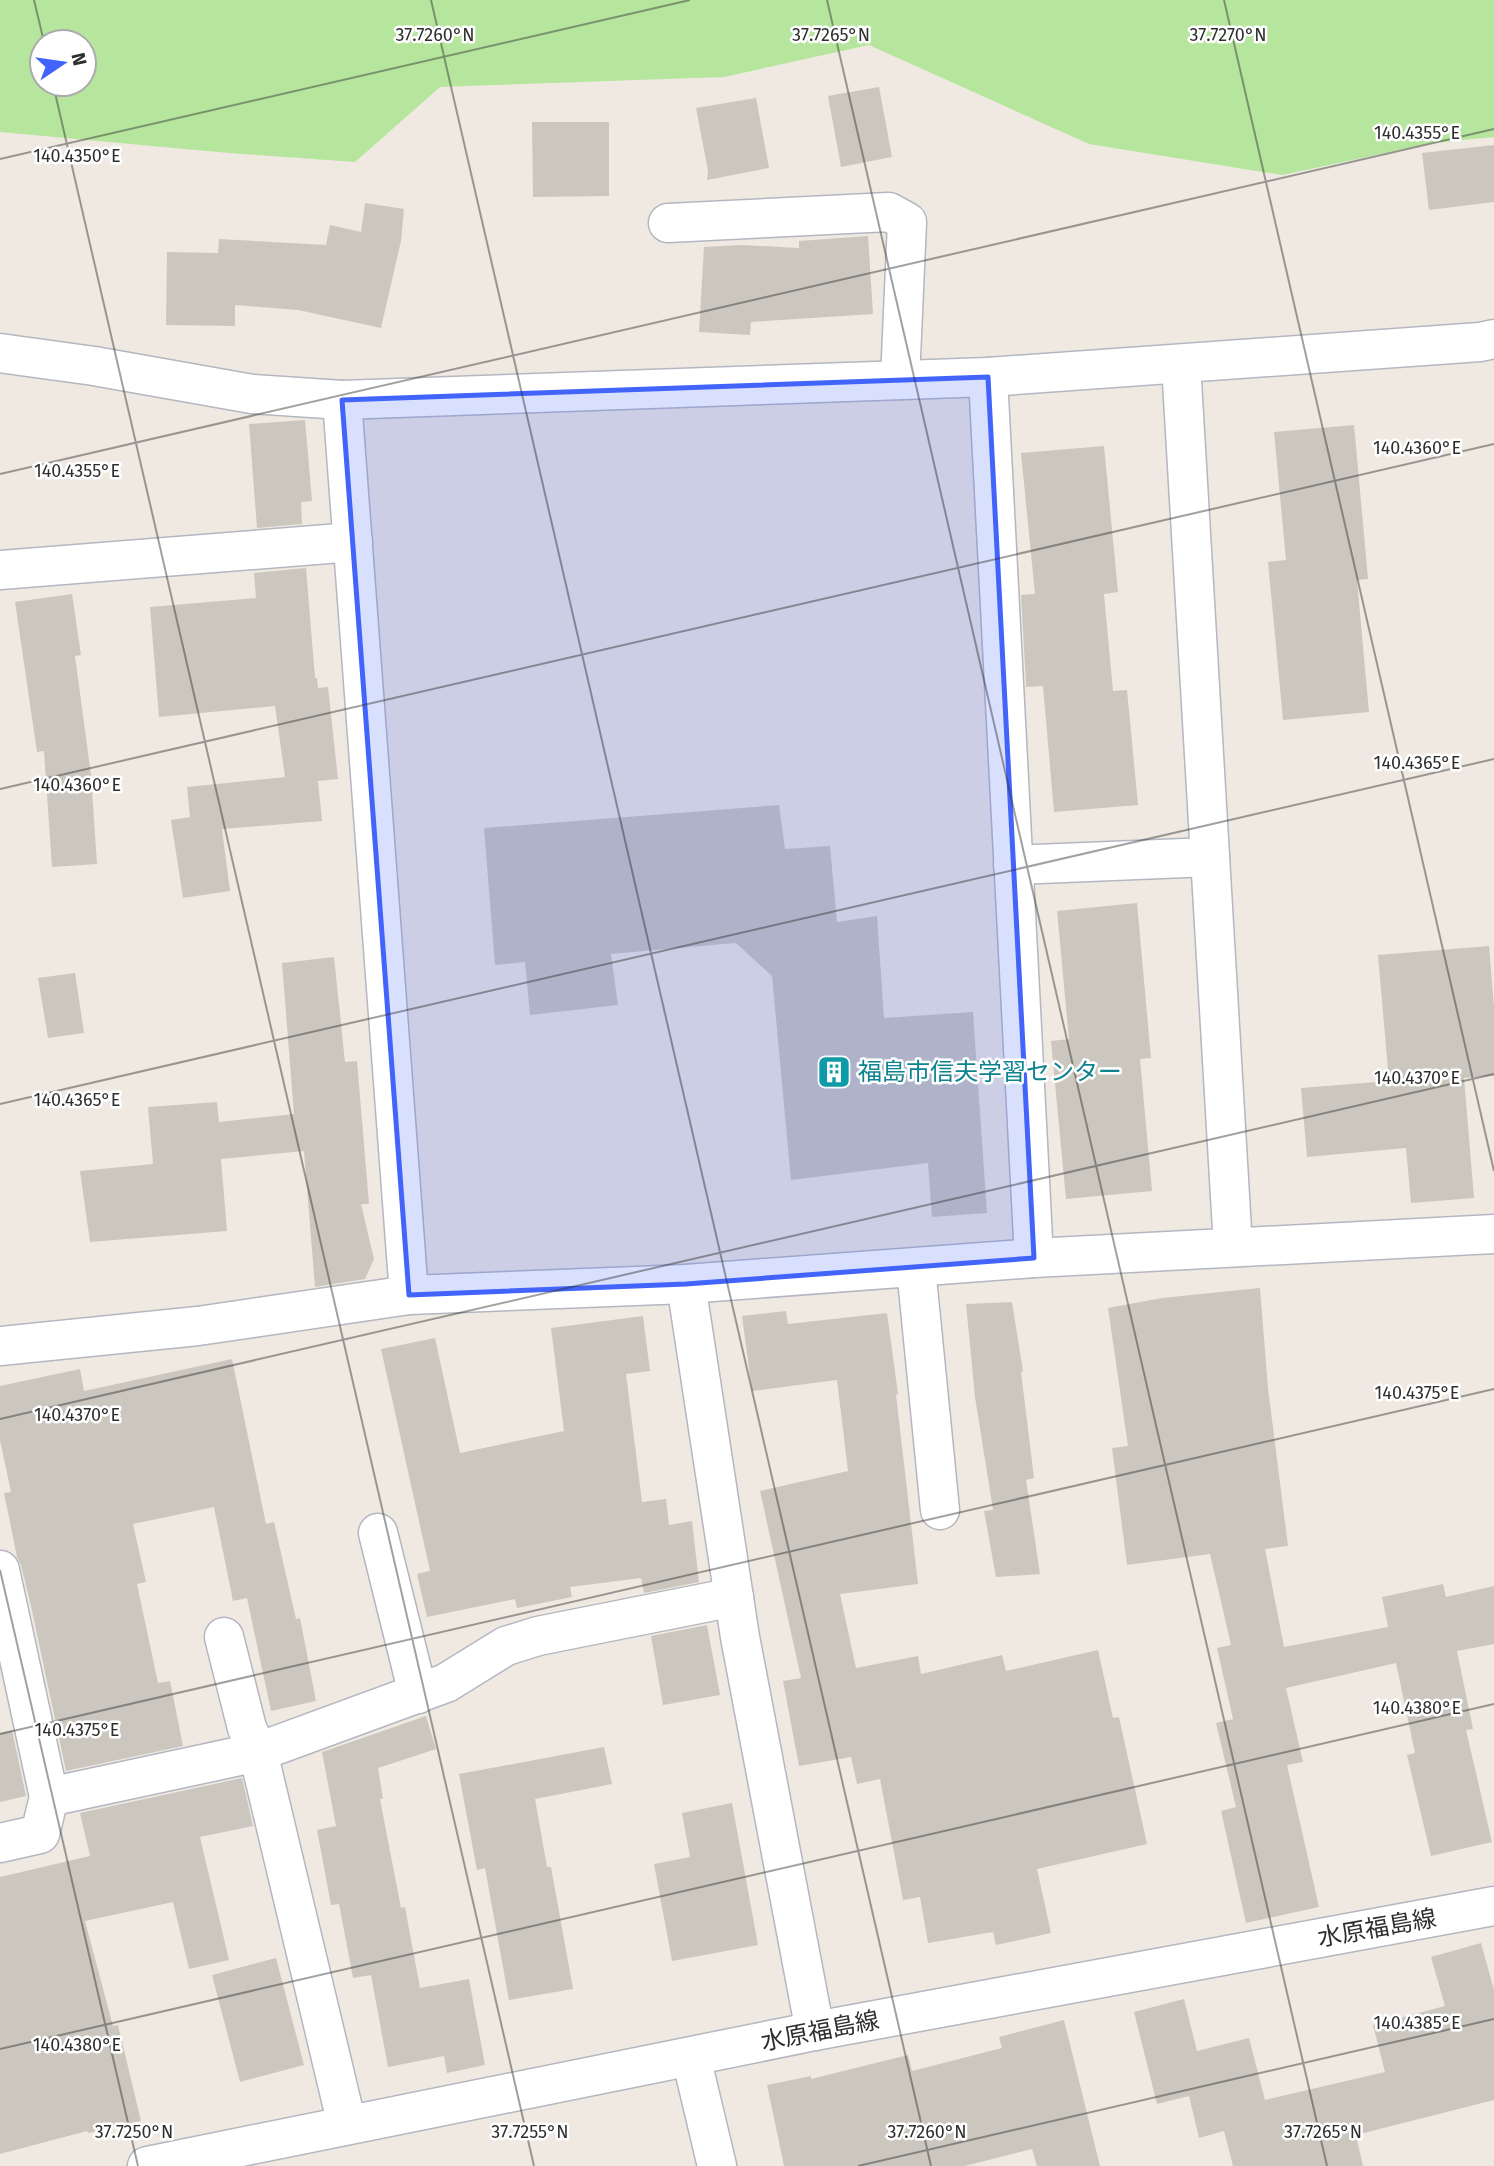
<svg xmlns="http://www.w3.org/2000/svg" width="1494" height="2166" font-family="'Fira Sans','Noto Sans JP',sans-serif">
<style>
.green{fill:#b6e59e;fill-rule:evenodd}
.building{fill:#cbc7bf}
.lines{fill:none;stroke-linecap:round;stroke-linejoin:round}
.minor-casing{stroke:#b4b7c1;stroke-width:41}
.secondary-casing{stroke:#b4b7c1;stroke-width:41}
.minor{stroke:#fff;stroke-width:38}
.secondary{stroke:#fff;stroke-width:38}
.marked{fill:#4264fb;fill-opacity:0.2;stroke:#4264fb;stroke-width:5;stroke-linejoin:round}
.ticks{fill:none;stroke:#2e2e2e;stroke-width:2;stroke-opacity:0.45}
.labels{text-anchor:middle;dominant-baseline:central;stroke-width:5;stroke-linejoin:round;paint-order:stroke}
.culture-label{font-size:24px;fill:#0d838f;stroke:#fff;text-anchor:start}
.street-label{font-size:24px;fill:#2e2e2e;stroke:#fff}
.ticks-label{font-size:18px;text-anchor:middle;fill:#2e2e2e;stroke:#fff;stroke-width:5;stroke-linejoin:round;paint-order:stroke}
</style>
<rect width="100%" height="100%" fill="#efe9e1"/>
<path class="green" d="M0,0H1494V137L1432,143L1282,175L1089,144L869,45L724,77L440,87L355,162L229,153L0,132ZM42,42H84V84H42Z"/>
<g class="building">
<path d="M879,87L892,157L841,167L828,96Z"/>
<path d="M756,98L769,168L707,180L708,171L696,108Z"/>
<path d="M532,122H609V196L533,197Z"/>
<path d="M1494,145V202L1429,210L1422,153Z"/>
<path d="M365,203L404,209L401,241L381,328L298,310L235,305V326L166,325L167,252L218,253L219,239L326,245L330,225L361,232Z"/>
<path d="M868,236L873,314L751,322L750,335L699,332L704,247L742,245L799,248V241Z"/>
<path d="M305,420L312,501L301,502L302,524L257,528L249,424Z"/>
<path d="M1354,425L1368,579L1357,580L1369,712L1283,720L1268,562L1286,560L1274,432Z"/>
<path d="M1104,446L1118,592L1104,594L1113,691L1127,690L1138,805L1054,812L1043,686L1026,687V684L1021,595L1035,594L1021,453Z"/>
<path d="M306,568L315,678H317L318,688L328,687L338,779L318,781L322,821L222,829L230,891L183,898L171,820L190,817L187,787L285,777L275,706L159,717L150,607L256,598L254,573Z"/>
<path d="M72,594L81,655L75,656L91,775L97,864L52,867L44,751L37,752L15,602Z"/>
<path d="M779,805L785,849L830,846L837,922L877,916L884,1018L973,1012L987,1213L932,1217L928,1163L791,1180L772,976L736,943L611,954L618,1005L530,1015L525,962L495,965L484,828Z"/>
<path d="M1137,903L1151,1058L1140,1059L1152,1191L1066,1199L1051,1041L1069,1039L1057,911Z"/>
<path d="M1489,946L1494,1007V1076L1464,1078L1474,1198L1411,1203L1406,1148L1307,1157L1301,1088L1389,1081L1378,955Z"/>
<path d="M334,957L345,1062L357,1061L369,1204H361L374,1259L365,1279L315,1287L304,1151L221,1159L227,1231L90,1242L80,1171L153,1164L148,1107L217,1102L219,1122L294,1114L282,963Z"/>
<path d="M75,973L84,1033L48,1038L38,978Z"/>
<path d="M1260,1288L1268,1388L1288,1546L1265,1549L1284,1647L1388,1627L1382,1597L1443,1584L1446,1597L1494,1586V1644L1457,1651L1473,1729L1466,1730L1492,1842L1431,1856L1407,1755L1415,1753L1396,1663L1286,1688L1303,1762L1287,1765L1319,1907L1246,1923L1221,1811L1236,1807L1216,1723L1233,1719L1217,1648L1231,1645L1210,1554L1127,1565L1112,1448L1128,1446L1108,1308L1162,1298Z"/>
<path d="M1012,1302L1023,1371L1021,1372L1034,1478L1026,1480L1040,1574L996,1577L984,1511L993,1510L975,1397L966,1304Z"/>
<path d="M786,1311L788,1324L887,1313L898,1394L896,1395L918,1584L840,1594L856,1668L918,1656L921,1674L1002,1655L1006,1671L1098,1650L1113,1718L1119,1717L1147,1844L1037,1869L1051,1933L996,1945L993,1932L928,1943L920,1897L903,1900L880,1779L857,1784L851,1757L799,1766L783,1681L801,1678L760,1491L848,1471L837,1380L752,1391L742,1316Z"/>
<path d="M643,1316L650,1371L626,1374L642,1502L666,1499L669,1525L692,1521L699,1582L644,1593L641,1578L570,1587L572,1597L517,1608L515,1599L427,1617L417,1574L430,1571L381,1349L435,1338L460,1453L564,1431L551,1328Z"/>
<path d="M232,1359L266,1524L274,1522L296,1619L300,1618L316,1701L271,1711L247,1598L233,1601L214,1507L133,1524L146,1582L137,1584L158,1683L170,1681L183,1746L66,1771L31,1606L21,1565L17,1557L4,1493L11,1492L0,1440V1386L80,1369L84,1391Z"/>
<path d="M707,1625L720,1695L663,1705L651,1636Z"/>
<path d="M426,1716L436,1749L378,1768L383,1799H380L401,1908L405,1907L420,1988L469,1979L485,2065L447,2073L444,2056L388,2067L371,1975L353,1978L339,1904L331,1905L317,1830L336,1826L322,1752Z"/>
<path d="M12,1730L26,1796L0,1802V1733Z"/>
<path d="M604,1747L612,1784L535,1799L547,1867H551L573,1989L509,2000L485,1868L477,1870L459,1774Z"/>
<path d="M242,1778L253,1826L200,1837L229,1960L189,1969L173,1902L85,1921L113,2026L118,2025L141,2121L88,2133L87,2131L0,2154V1877L90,1856L80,1813Z"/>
<path d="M732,1803L758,1945L672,1961L654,1864L690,1857L682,1813Z"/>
<path d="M1481,1943L1494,1990V2100L1356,2135L1363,2166H1233L1224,2131L1199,2138L1189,2096L1157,2104L1134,2012L1184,1999L1197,2051L1249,2038L1265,2100L1385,2072L1373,2025L1445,2006L1431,1957Z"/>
<path d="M276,1958L304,2065L240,2082L212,1975Z"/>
<path d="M1064,2020L1100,2166H1037L1032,2149L965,2166H784L767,2085L811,2076V2079L908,2055L912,2071L1002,2048L999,2037Z"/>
</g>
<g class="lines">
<defs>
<g id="minor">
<path d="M668,223L889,212L907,222L900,380"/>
<path d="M0,353L94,366L252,394L342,400L988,377L1480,342L1494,339"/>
<path d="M1181,364L1233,1247"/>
<path d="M988,377L1034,1258"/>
<path d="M342,400L409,1295"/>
<path d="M0,570L353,542"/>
<path d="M1013,865L1210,857"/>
<path d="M916,1268L940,1510"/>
<path d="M686,1284L740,1637L815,2031"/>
<path d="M0,1346L198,1326L409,1295L686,1284L1034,1258L1494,1234"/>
<path d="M378,1533L418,1694"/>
<path d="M0,1570L49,1797L40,1834L0,1843"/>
<path d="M224,1637L247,1728L258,1752L347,2125"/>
<path d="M49,1797L258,1752L446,1683L506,1646L538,1636L734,1597"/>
<path d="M691,2057L717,2166"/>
</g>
<path id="secondary" d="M147,2166L815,2031L1494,1906"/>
</defs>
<use href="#minor" class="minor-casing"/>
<use href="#secondary" class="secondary-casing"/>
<use href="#minor" class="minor"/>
<use href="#secondary" class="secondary"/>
</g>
<path class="marked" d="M988,377L1034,1258L686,1284L409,1295L342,400Z"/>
<path class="ticks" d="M34,0L44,42M431,0L931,2166M827,0L1327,2166M1224,0L1494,1171M53,84L534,2166M0,159L690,0M0,474L1494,129M0,789L1494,444M0,1104L1494,759M0,1419L1494,1074M0,1570L138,2166M0,1734L1494,1389M0,2049L1494,1704M858,2166L1494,2019"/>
<defs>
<symbol id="building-square" viewBox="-11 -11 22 22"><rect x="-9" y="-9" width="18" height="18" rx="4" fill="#0f9aa8" stroke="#fff"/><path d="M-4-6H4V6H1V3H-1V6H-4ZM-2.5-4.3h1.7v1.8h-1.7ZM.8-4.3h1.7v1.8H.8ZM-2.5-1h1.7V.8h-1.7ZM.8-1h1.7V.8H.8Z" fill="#fff"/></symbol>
</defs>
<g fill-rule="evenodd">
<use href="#building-square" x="815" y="1053" width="38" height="38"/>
</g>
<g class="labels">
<g class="culture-label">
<text x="858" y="1072">福島市信夫学習センター</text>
</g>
<g class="street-label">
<text transform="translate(1377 1928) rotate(-10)">水原福島線</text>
<text transform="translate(820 2031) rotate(-11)">水原福島線</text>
</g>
</g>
<g class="ticks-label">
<text x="435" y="41">37.7260°N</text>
<text x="831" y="41">37.7265°N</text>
<text x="1228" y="41">37.7270°N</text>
<text x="1417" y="139">140.4355°E</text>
<text x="77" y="162">140.4350°E</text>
<text x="1417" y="454">140.4360°E</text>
<text x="77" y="477">140.4355°E</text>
<text x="1417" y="769">140.4365°E</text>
<text x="77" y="791">140.4360°E</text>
<text x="1417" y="1084">140.4370°E</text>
<text x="77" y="1106">140.4365°E</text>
<text x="1417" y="1399">140.4375°E</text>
<text x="77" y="1421">140.4370°E</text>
<text x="1417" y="1714">140.4380°E</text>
<text x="77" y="1736">140.4375°E</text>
<text x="1417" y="2029">140.4385°E</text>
<text x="77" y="2051">140.4380°E</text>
<text x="134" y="2138">37.7250°N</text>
<text x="530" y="2138">37.7255°N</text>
<text x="927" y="2138">37.7260°N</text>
<text x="1323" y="2138">37.7265°N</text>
</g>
<g transform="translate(63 63) rotate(77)"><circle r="33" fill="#ffffff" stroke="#ababab" stroke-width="2"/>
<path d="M0-5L12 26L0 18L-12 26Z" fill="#4264fb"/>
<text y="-10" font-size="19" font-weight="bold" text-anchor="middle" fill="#2e2e2e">N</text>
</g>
</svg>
